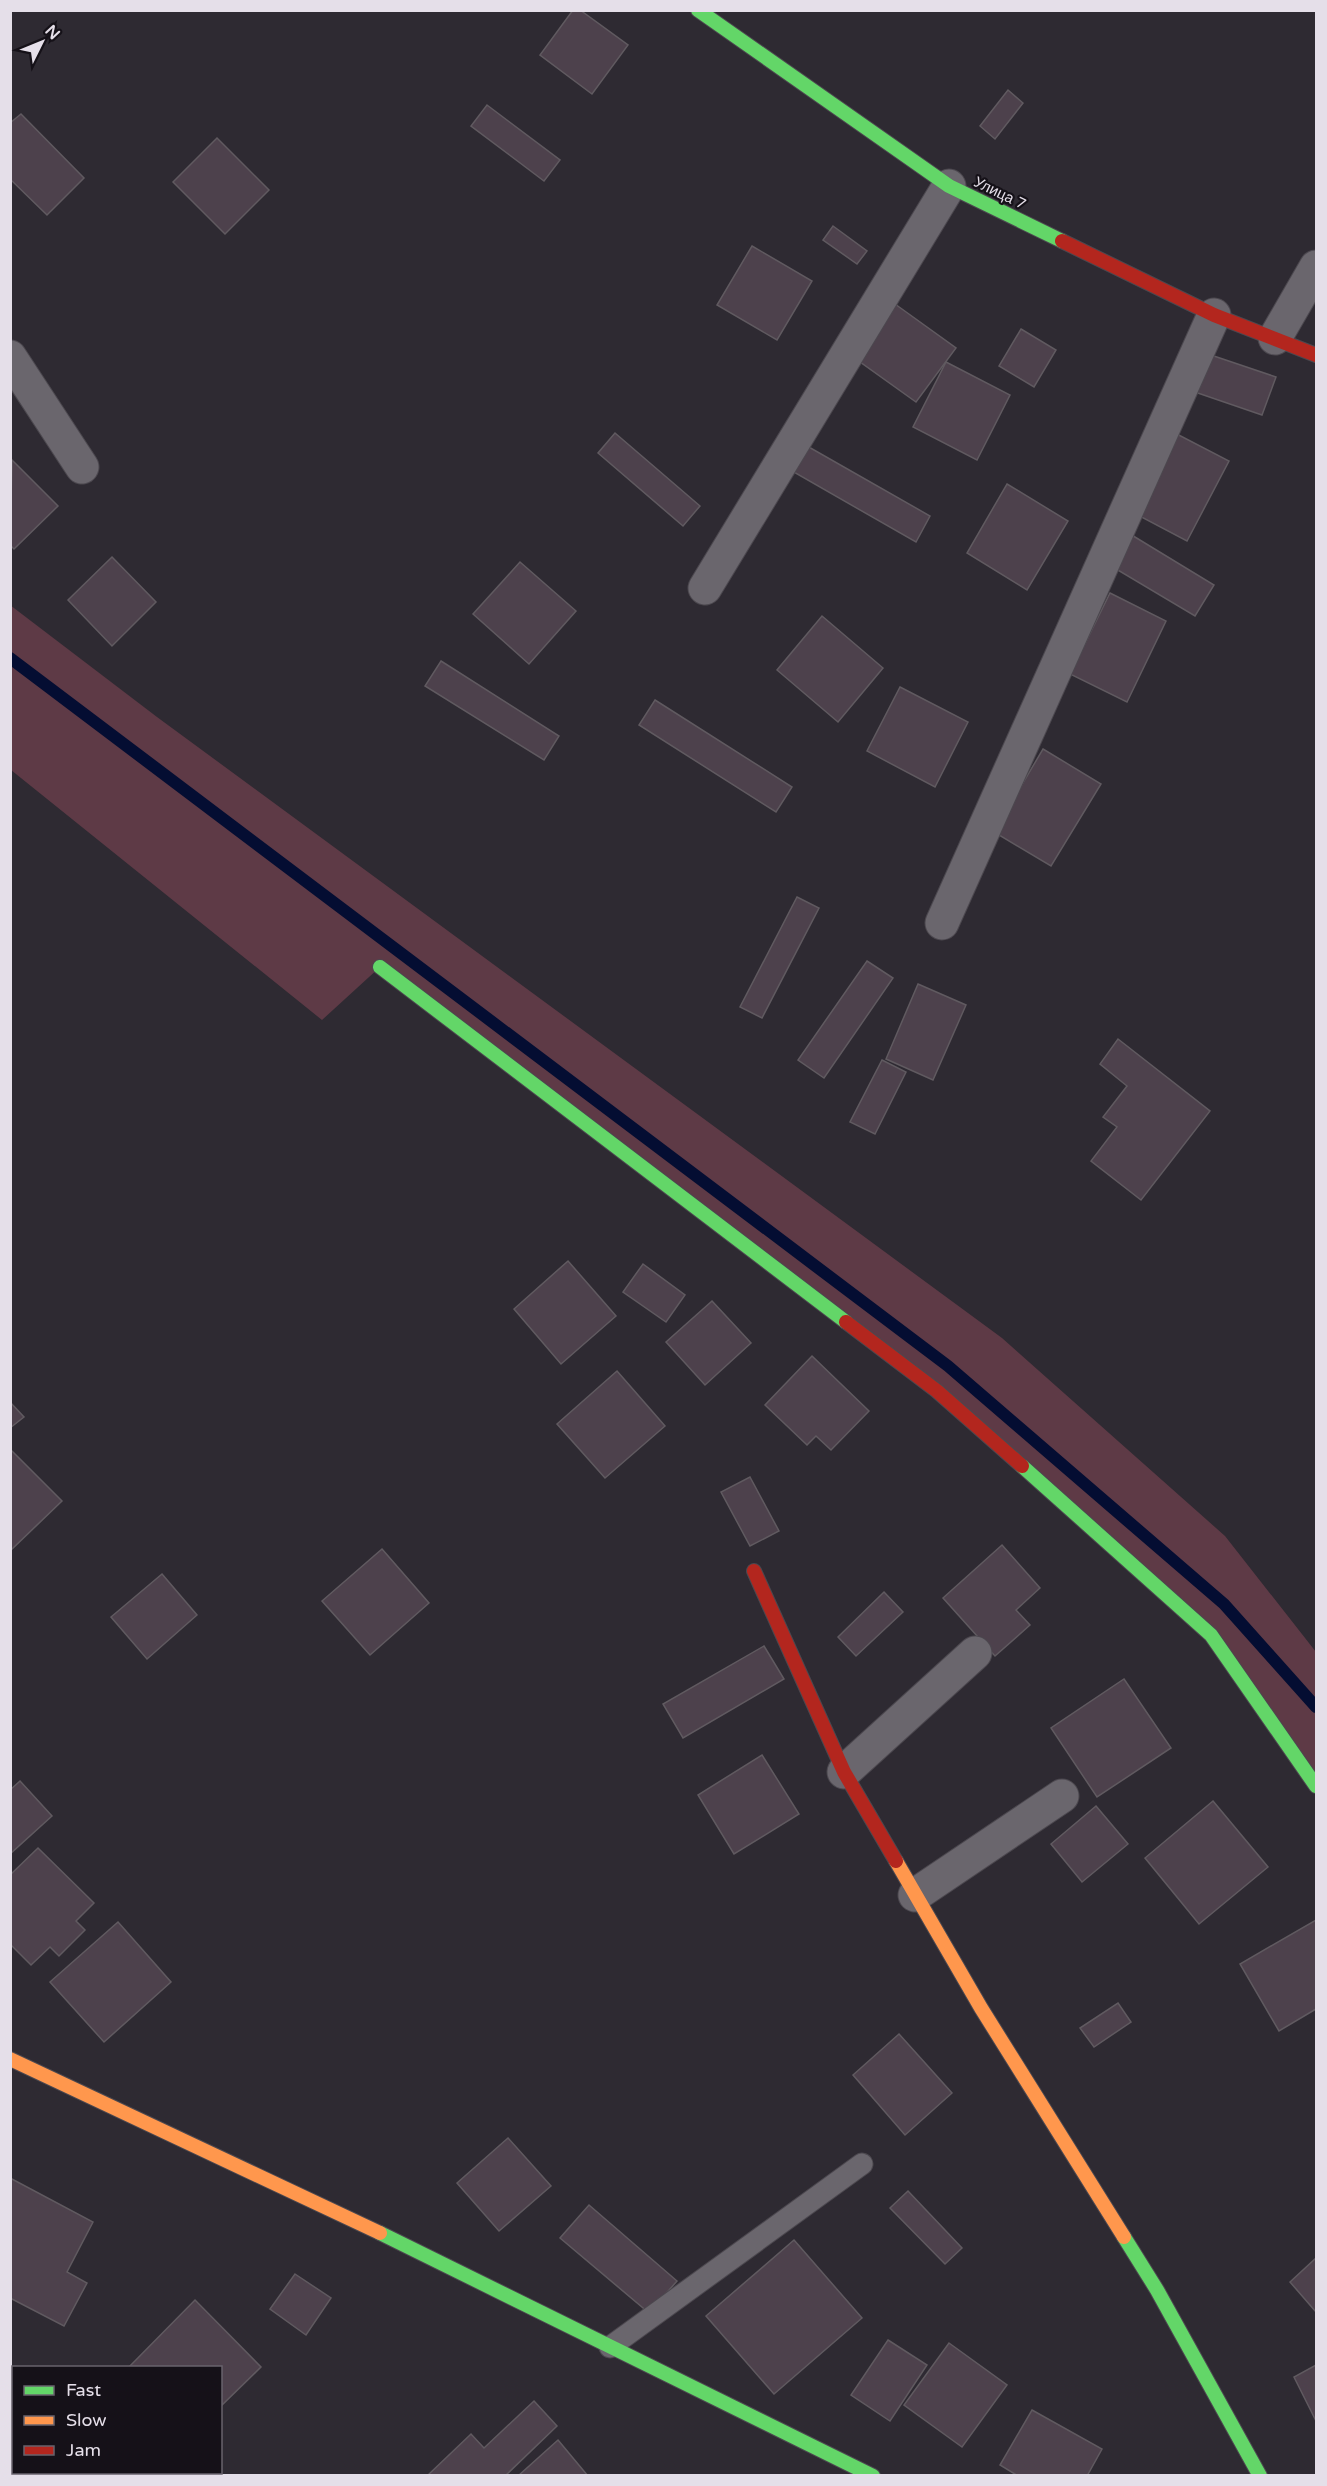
<svg xmlns="http://www.w3.org/2000/svg" width="1327" height="2486" font-family="'Varela Round',sans-serif">
<style>
.green{fill:#5e3a46}
.lines{fill:none;stroke-linecap:round;stroke-linejoin:round}
.stream{stroke:#040d32;stroke-width:12}
.building{fill:#4d414c;stroke:#605a60;stroke-width:1.5}
.lane-casing{stroke:#4c484f;stroke-width:23}
.street-casing{stroke:#4c484f;stroke-width:35}
.fast-casing{stroke:#4c484f;stroke-width:16}
.slow-casing{stroke:#4c484f;stroke-width:16}
.jam-casing{stroke:#4c484f;stroke-width:16}
.lane{stroke:#6a666d;stroke-width:21}
.street{stroke:#6a666d;stroke-width:33}
.fast{stroke:#63d668;stroke-width:14}
.slow{stroke:#ff974d;stroke-width:14}
.jam{stroke:#b3261e;stroke-width:14}
.labels{text-anchor:middle;dominant-baseline:central;stroke-width:4.5;stroke-linejoin:round;paint-order:stroke}
.street-label{font-size:15px;fill:#e5dfe9;stroke:#151118}
</style>
<rect width="100%" height="100%" fill="#2e2a32"/>
<path class="green" d="M10,605L157,717L1002,1338L1225,1536L1316,1652V1786L1211,1635L937,1391L380,967L322,1020L11,770Z"/>
<g class="lines">
<path class="stream" d="M10,658L948,1366L1224,1604L1316,1707"/>
</g>
<g class="building">
<path d="M573,10H580L628,45L592,94L540,55Z"/>
<path d="M1008,90L1023,103L995,139L980,126Z"/>
<path d="M487,105L560,160L544,181L471,126Z"/>
<path d="M21,114L84,178L47,215L10,179V123Z"/>
<path d="M217,138L269,190L225,234L173,182Z"/>
<path d="M833,226L867,251L857,264L823,240Z"/>
<path d="M752,246L812,281L777,340L717,305Z"/>
<path d="M895,304L956,348L916,402L856,359Z"/>
<path d="M1021,329L1056,350L1034,387L999,366Z"/>
<path d="M1202,352L1276,377L1262,415L1189,390Z"/>
<path d="M946,362L1010,395L977,460L913,427Z"/>
<path d="M1171,431L1229,461L1187,541L1130,511Z"/>
<path d="M615,433L700,506L683,526L598,453Z"/>
<path d="M800,442L930,516L916,542L785,467Z"/>
<path d="M12,460L58,506L14,549L10,545Z"/>
<path d="M1007,484L1068,521L1027,590L967,553Z"/>
<path d="M1130,534L1214,585L1195,616L1111,566Z"/>
<path d="M112,557L156,602L112,646L68,600Z"/>
<path d="M520,562L576,611L529,664L473,614Z"/>
<path d="M1110,593L1166,621L1127,702L1070,674Z"/>
<path d="M822,616L883,668L838,722L777,670Z"/>
<path d="M441,661L559,736L544,760L425,686Z"/>
<path d="M900,687L968,722L935,787L867,751Z"/>
<path d="M655,700L792,787L776,812L639,725Z"/>
<path d="M1043,749L1101,784L1051,866L994,832Z"/>
<path d="M797,897L819,908L762,1018L740,1007Z"/>
<path d="M867,961L893,978L824,1078L798,1060Z"/>
<path d="M918,984L966,1005L933,1080L886,1059Z"/>
<path d="M1118,1039L1210,1111L1141,1200L1091,1161L1117,1127L1103,1117L1127,1086L1100,1064Z"/>
<path d="M882,1060L906,1072L875,1134L850,1122Z"/>
<path d="M568,1261L616,1316L561,1364L514,1309Z"/>
<path d="M643,1264L685,1295L666,1322L623,1292Z"/>
<path d="M712,1301L751,1343L705,1385L666,1342Z"/>
<path d="M812,1356L869,1411L831,1450L816,1436L807,1445L765,1405Z"/>
<path d="M617,1371L665,1426L605,1478L557,1424Z"/>
<path d="M10,1402L24,1417L10,1428Z"/>
<path d="M10,1449L62,1501L10,1551Z"/>
<path d="M750,1477L779,1531L750,1546L721,1492Z"/>
<path d="M1002,1545L1040,1588L1016,1610L1030,1625L995,1656L943,1598Z"/>
<path d="M382,1549L429,1603L370,1655L322,1601Z"/>
<path d="M162,1574L197,1615L147,1659L111,1617Z"/>
<path d="M884,1592L903,1612L856,1656L838,1637Z"/>
<path d="M764,1646L784,1679L683,1738L663,1704Z"/>
<path d="M1124,1679L1171,1748L1097,1797L1051,1728Z"/>
<path d="M762,1755L799,1814L734,1854L698,1795Z"/>
<path d="M20,1781L52,1816L10,1854V1790Z"/>
<path d="M1213,1801L1268,1867L1199,1924L1145,1858Z"/>
<path d="M1096,1806L1128,1844L1082,1882L1051,1844Z"/>
<path d="M38,1848L94,1903L76,1921L85,1930L59,1956L50,1947L31,1965L10,1944V1875Z"/>
<path d="M1316,1920V2009L1279,2031L1240,1964Z"/>
<path d="M118,1922L171,1982L104,2042L50,1982Z"/>
<path d="M1118,2003L1131,2022L1094,2047L1080,2028Z"/>
<path d="M899,2034L952,2093L905,2135L853,2075Z"/>
<path d="M508,2138L551,2186L499,2231L457,2183Z"/>
<path d="M10,2178L93,2222L67,2272L87,2283L64,2326L10,2298Z"/>
<path d="M908,2191L962,2248L945,2264L890,2208Z"/>
<path d="M589,2205L677,2281L649,2313L560,2238Z"/>
<path d="M794,2240L862,2318L774,2394L706,2316Z"/>
<path d="M1316,2258V2312L1290,2282Z"/>
<path d="M295,2274L331,2298L306,2335L270,2309Z"/>
<path d="M195,2300L261,2367L220,2407V2368H128Z"/>
<path d="M888,2340L927,2365L890,2421L851,2395Z"/>
<path d="M949,2343L1007,2385L962,2447L904,2405Z"/>
<path d="M1316,2365V2421L1294,2377Z"/>
<path d="M534,2401L557,2426L505,2476H427L471,2434L484,2448Z"/>
<path d="M1032,2410L1102,2449L1087,2476H1018L1000,2465Z"/>
<path d="M558,2440L588,2476H518Z"/>
</g>
<g class="lines">
<defs>
<path id="lane" d="M610,2347L862,2164"/>
<g id="street">
<path d="M1275,338L1316,267"/>
<path d="M10,357L82,467"/>
<path d="M705,588L949,186"/>
<path d="M942,923L1214,315"/>
<path d="M844,1772L975,1653"/>
<path d="M915,1895L1062,1796"/>
</g>
<g id="fast">
<path d="M698,10L949,186L1062,241"/>
<path d="M380,967L846,1322"/>
<path d="M1022,1466L1211,1635L1316,1786"/>
<path d="M380,2233L873,2476"/>
<path d="M1124,2237L1157,2290L1260,2476"/>
</g>
<g id="slow">
<path d="M896,1861L981,2008L1124,2237"/>
<path d="M10,2059L380,2233"/>
</g>
<g id="jam">
<path d="M1062,241L1214,315L1316,355"/>
<path d="M846,1322L937,1391L1022,1466"/>
<path d="M754,1571L844,1772L896,1861"/>
</g>
</defs>
<use href="#lane" class="lane-casing"/>
<use href="#street" class="street-casing"/>
<use href="#fast" class="fast-casing"/>
<use href="#slow" class="slow-casing"/>
<use href="#jam" class="jam-casing"/>
<use href="#lane" class="lane"/>
<use href="#street" class="street"/>
<use href="#fast" class="fast"/>
<use href="#slow" class="slow"/>
<use href="#jam" class="jam"/>
</g>
<g class="labels">
<g class="street-label">
<text transform="translate(1000 193) rotate(26)">Улица 7</text>
</g>
</g>
<rect width="1327" height="2486" fill="none" stroke="#e5dfe9" stroke-width="24"/>
<rect x="12" y="2366" width="210" height="108" fill="#151118" stroke="#68636c" stroke-width="1.5"/>
<rect x="24" y="2386" width="30" height="9" fill="#63d668" stroke="#68636c" stroke-width="1.5"/>
<text x="66" y="2396" font-size="18" fill="#e5dfe9">Fast</text>
<rect x="24" y="2416" width="30" height="9" fill="#ff974d" stroke="#68636c" stroke-width="1.5"/>
<text x="66" y="2426" font-size="18" fill="#e5dfe9">Slow</text>
<rect x="24" y="2446" width="30" height="9" fill="#b3261e" stroke="#68636c" stroke-width="1.5"/>
<text x="66" y="2456" font-size="18" fill="#e5dfe9">Jam</text>
<g transform="translate(42 42) rotate(47)" stroke="#151118" stroke-width="4.5" paint-order="stroke">
<path d="M0-4.5L10 22L0 15L-10 22Z" fill="#e5dfe9"/>
<text y="-9" font-size="16" font-weight="bold" text-anchor="middle" fill="#e5dfe9">N</text>
</g>
</svg>
